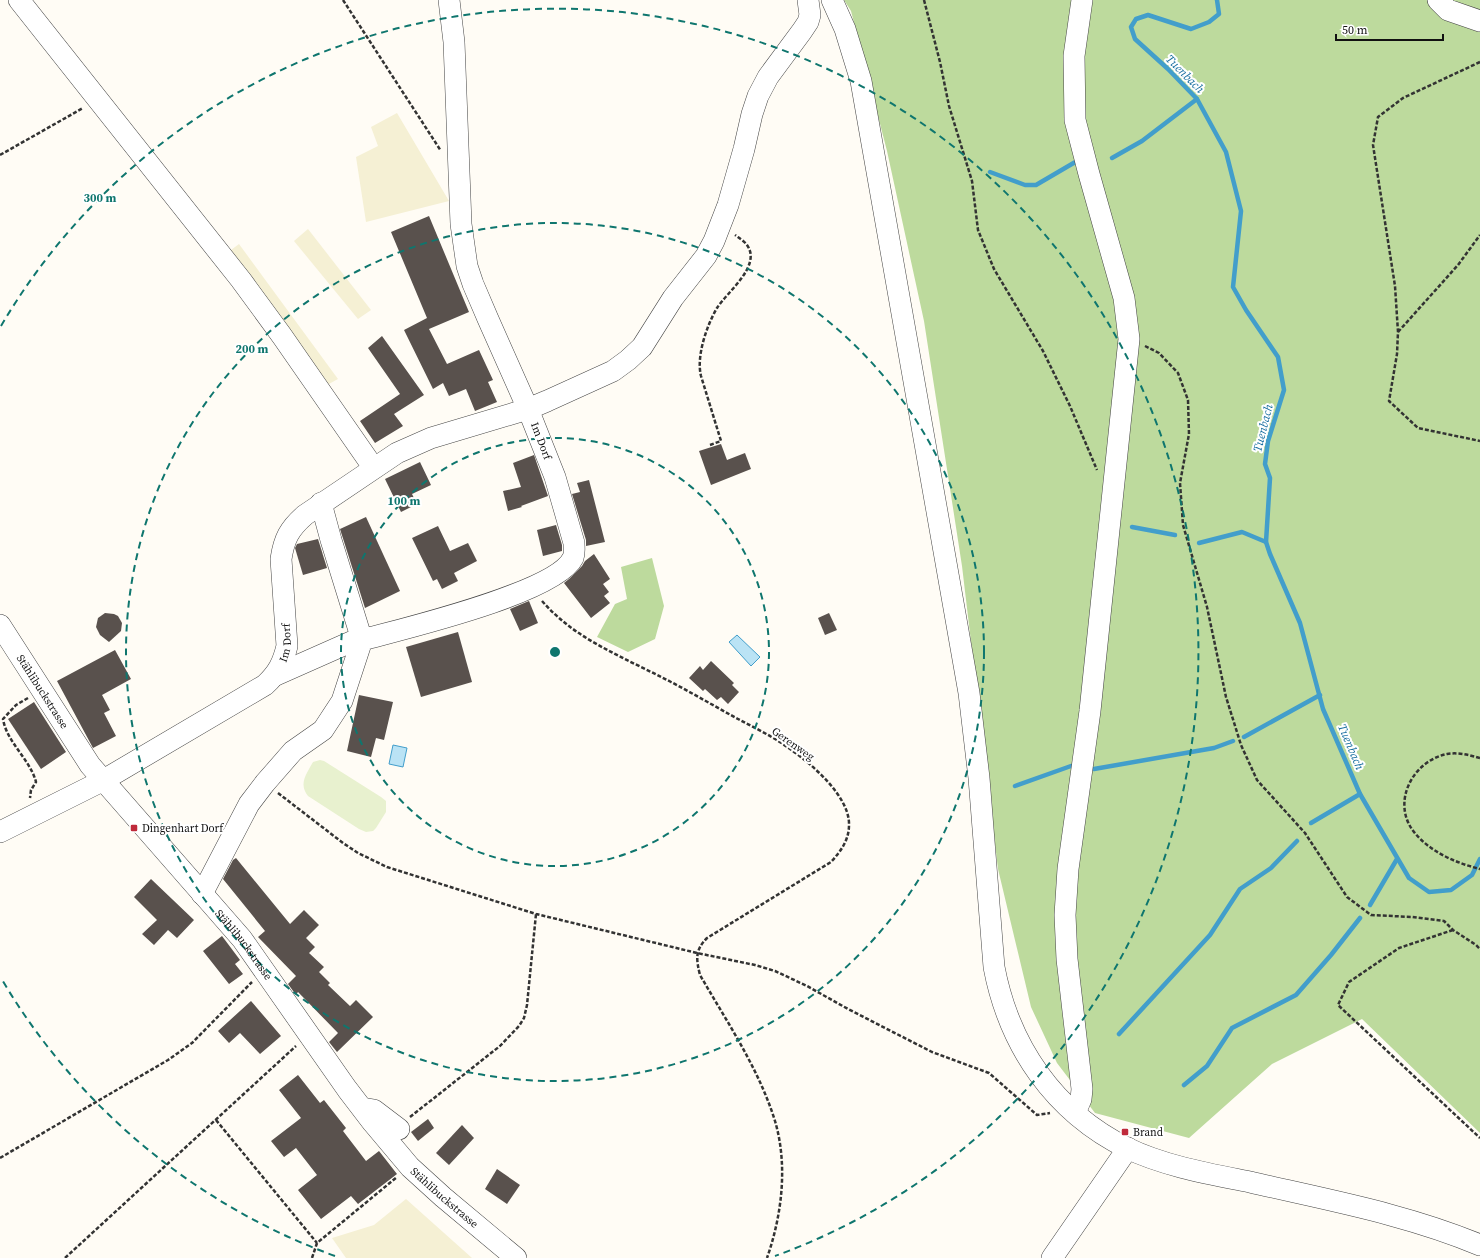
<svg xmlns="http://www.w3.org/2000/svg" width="1480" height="1258" font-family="'Source Serif 4',serif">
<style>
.farmland{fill:#f5f0d4}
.forest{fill:#bdda9d}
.pitch{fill:#e8f1cf}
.water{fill:#bae3f5;stroke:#429ecb}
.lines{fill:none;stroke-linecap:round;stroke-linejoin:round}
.stream{stroke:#429ecb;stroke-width:4.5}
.building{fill:#59514d}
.minor-casing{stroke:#444;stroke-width:22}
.path{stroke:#333;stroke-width:2.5;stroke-dasharray:4 2;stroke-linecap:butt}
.minor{stroke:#fff;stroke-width:21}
.ring{fill:none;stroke:#0f766e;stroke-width:2;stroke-dasharray:7 5}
.poi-dot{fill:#bf2a3b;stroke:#fff;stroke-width:1.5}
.labels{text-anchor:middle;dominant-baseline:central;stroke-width:4;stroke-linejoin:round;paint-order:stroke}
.street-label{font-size:11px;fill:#111;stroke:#fff}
.poi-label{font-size:11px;fill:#111;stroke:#fff;text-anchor:start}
.water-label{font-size:12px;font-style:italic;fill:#1b70a1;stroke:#fff}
.centre{fill:#0f766e;stroke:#fff;stroke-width:2}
.ring-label{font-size:12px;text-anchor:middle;font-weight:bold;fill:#0f766e;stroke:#fff;stroke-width:4;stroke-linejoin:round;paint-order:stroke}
</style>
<rect width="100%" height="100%" fill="#fffcf5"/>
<g class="farmland">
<path d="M397,113L449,201L366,222L356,157L378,146L371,127Z"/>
<path d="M308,229L371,310L358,319L294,241Z"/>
<path d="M239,244L338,379L327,385L227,253Z"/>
<path d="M406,1199L472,1258H346L332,1238L374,1225Z"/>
</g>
<g class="forest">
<path d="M844,0H1480V1133L1362,1019L1272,1064L1189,1138L1095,1113L1057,1063L1031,1007L998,869L962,566L924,321L887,151L851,11Z"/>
<path d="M652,558L664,606L655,639L628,652L597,637L615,604L627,599L621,567Z"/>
</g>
<path class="pitch" d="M320,760L324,761L381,797L386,801V812L376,828L373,831L366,832L359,829L308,796C298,784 307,773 313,762Z"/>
<g class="water">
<path d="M737,635L760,657L751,666L729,642Z"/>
<path d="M393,745L407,748L403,767L389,764Z"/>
</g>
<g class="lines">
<g class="stream">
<path d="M1217,0L1219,14L1209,22L1191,29L1148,15L1136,19L1131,27L1135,39L1168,69L1197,99L1226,152L1241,211L1233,287L1246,310L1278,357L1284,390L1268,441L1265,464L1270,478L1266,542L1270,554L1300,623L1323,709L1360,794L1409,878L1429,892L1451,890L1472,875L1480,859"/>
<path d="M1112,158L1142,141L1197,99"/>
<path d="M990,172L1025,185H1036L1077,161"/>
<path d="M1132,527L1175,535"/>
<path d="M1199,543L1242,532L1266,542"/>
<path d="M1244,737L1320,695"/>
<path d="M1094,769L1214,748L1233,741"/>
<path d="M1015,786L1071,766"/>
<path d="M1311,823L1360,794"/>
<path d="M1370,905L1397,859"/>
<path d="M1119,1034L1210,935L1240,889L1271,868L1297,841"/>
<path d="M1184,1085L1207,1066L1232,1028L1296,995L1331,955L1360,918"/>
</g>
</g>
<g class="building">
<path d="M429,216L469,312L429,329L447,364L479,350L493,380L488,382L497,402L475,411L466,389L449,396L443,383L433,389L404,330L427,318L391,232Z"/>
<path d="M382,336L424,395L394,414L403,426L375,443L360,421L400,394L368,348Z"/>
<path d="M721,444L727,460L745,453L751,469L711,485L699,451Z"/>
<path d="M534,455L548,496L521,506L522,507L508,511L503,491L521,487L513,463Z"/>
<path d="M420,462L431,485L412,494L417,504L401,512L385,479Z"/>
<path d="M589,480L605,542L586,546V540L572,494L580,492L577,483Z"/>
<path d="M366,517L400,591L365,608L340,529Z"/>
<path d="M556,525L562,545V551L543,556L537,530Z"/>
<path d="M438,526L450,551L468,543L477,561L454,573L458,581L442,589L437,579L433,581L412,538Z"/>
<path d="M318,539L327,568L303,575L295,548L297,544Z"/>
<path d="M594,554L610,579L603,584L609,592L604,596L610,603L591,618L564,583L569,579L582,566L585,561Z"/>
<path d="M529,601L538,623L520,631L510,609Z"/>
<path d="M105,613L114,614L118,616L122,623L121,631L109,642L100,635L96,627L98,618Z"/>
<path d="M829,613L837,630L825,635L818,618Z"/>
<path d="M458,632L472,682L421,697L406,647Z"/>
<path d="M115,650L131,679L102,695L110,710L104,713L116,736L93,748L57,681Z"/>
<path d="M711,661L734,683L732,685L739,692L728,704L721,697L717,700L705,689L703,691L689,678L700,666L703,670Z"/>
<path d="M359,695L393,702L384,740L376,738L371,757L347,751Z"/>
<path d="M34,702L66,752L41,769L8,719Z"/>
<path d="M236,858L290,924L304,910L319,925L306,938L315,947L309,953L324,967L319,972L330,983L328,985L350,1006L356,1000L373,1017L337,1052L329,1042L338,1033L298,992L296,995L288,984L296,976L258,937L265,931L223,879L233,860Z"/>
<path d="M151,879L194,920L177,938L168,930L154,945L142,934L157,920L134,897Z"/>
<path d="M222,936L240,960L235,964L243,974L229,984L203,951Z"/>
<path d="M251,1001L281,1036L260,1054L240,1033L229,1043L218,1031Z"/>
<path d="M298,1075L320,1103L324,1100L346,1128L343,1131L366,1161L379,1151L397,1174L358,1204L351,1196L321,1219L298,1190L317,1175L296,1148L284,1157L271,1141L301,1118L279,1090Z"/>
<path d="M428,1119L434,1128L418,1141L411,1132Z"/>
<path d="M462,1125L474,1138L449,1165L436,1153Z"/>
<path d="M497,1169L520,1185L507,1204L485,1189Z"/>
</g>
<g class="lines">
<defs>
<g id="minor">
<path d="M19,0L241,280L282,336L373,467"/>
<path d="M832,0L845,29L861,81L969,693L979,778L994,967C1009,1046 1054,1112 1127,1148C1164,1166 1210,1174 1250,1182C1327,1200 1406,1214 1480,1245"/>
<path d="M1438,0L1448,10L1480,21"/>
<path id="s1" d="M0,625L90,765L242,939L347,1089L373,1123L410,1167L443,1197L516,1258"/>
<path d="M274,676L353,641L362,640L331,540L321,503"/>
<path id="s2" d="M0,832L102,781L265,685C278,673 283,663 287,646L281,559C284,539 289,529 305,515L397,453L431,438L528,409L547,401L613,371L628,360L642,347L673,298L706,256L714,241L728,205L744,149L752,114L758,96L768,77L802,31L808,22L810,15L808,0"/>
<path d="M202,894L249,804L265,783L293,751L323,730L342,701L362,640C402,629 556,593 573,558C575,553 574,548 574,543L555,477L528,409L488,319L473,284L467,266L461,224L454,42L449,0"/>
<path d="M368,1109L374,1110L399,1129"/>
<path d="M1075,1113L1081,1099L1082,1089L1067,959L1065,915L1068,869L1090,711L1129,339L1124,298L1089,174L1075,120L1074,56L1082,0"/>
<path d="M1052,1258L1128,1148"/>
</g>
</defs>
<use href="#minor" class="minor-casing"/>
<g class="path">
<path d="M343,0L441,151"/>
<path d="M924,0L940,62L949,106L972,181L978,230L994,269L1043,351L1070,406L1097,470"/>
<path d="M1480,62L1403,98L1378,117L1373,145L1395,286L1398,332L1397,354L1389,401L1418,428L1480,441"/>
<path d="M0,155L83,108"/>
<path d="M1398,332L1458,265L1480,235"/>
<path d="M1145,346L1159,353L1178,373L1188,400L1189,434L1180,483L1183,525L1207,607L1226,697L1241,745L1257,780L1305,833L1347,897L1371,915L1412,917L1444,921L1453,930L1476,945L1480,949"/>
<path d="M710,445L721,441L701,376C696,356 707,325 717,308C727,292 762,266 747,245C744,241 739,238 735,235"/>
<path d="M542,601C557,618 574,631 593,642C619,657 646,669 671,682C694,694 716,707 738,719C755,728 774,737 790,749C812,764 850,797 849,825C849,840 841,851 831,862L707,938C695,950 696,959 700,975C727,1022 759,1069 775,1121C788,1165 782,1215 767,1258"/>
<path d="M28,698L16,705L3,719C7,743 30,759 36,782L31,790L30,798"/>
<path d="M1480,758C1469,755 1458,752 1447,754C1412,761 1391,803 1414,832C1430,852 1456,863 1480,869"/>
<path d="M278,793L343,843L358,853L387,867L536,914L697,953L755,965L775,971L807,986L848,1009L932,1052L989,1073L1037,1115L1050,1113"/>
<path d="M1453,930L1399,948L1349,982L1338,1005L1480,1138"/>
<path d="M410,1117L500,1046L519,1026L524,1018L527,1005L536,914"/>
<path d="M216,1120L317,1243"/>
<path d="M0,1158L168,1060L192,1043L252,982"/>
<path d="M65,1258L296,1046"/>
<path d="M312,1258L317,1243L397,1177"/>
</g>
<use href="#minor" class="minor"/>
</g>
<g class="ring">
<circle cx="555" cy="652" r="214"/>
<circle cx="555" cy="652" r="429"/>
<path d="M335 1256A643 643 0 0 1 1 978M1 326A643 643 0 1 1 775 1256"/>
</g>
<g class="poi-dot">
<rect x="130" y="824" width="8" height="8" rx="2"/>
<rect x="1121" y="1128" width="8" height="8" rx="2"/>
</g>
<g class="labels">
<g class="street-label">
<text transform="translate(541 441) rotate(69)">Im Dorf</text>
<text stroke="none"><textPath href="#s2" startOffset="352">Im Dorf</textPath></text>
<text stroke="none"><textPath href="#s1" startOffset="79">Stählibuckstrasse</textPath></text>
<text transform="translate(793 744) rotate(35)">Gerenweg</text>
<text stroke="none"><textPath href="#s1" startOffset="403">Stählibuckstrasse</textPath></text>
<text stroke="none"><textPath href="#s1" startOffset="727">Stählibuckstrasse</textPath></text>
</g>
<g class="poi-label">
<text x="142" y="828">Dingenhart Dorf</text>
<text x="1133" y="1132">Brand</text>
</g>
<g class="water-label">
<text transform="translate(1185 74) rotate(45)">Tuenbach</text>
<text transform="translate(1263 428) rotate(-76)">Tuenbach</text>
<text transform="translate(1351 747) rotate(67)">Tuenbach</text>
</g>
</g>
<circle cx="555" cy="652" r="6" class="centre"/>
<g class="ring-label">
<text x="100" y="202">300 m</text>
<text x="252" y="353">200 m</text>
<text x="404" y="505">100 m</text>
</g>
<path d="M1336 34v6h107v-6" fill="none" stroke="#111111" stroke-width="2"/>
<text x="1342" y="34" font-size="12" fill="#111111" stroke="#ffffff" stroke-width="3" paint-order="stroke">50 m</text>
</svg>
